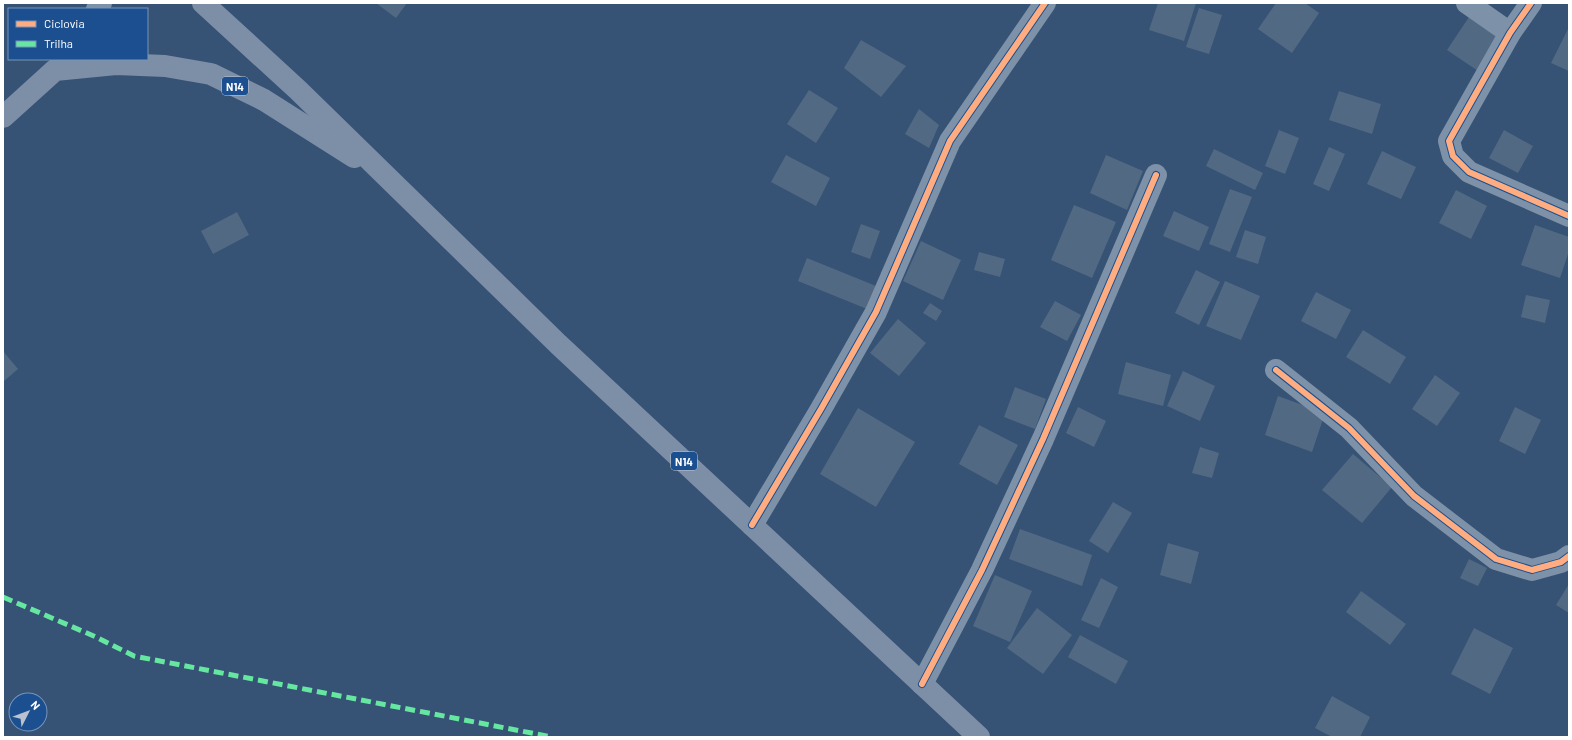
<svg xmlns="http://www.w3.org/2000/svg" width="1572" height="740" font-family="Barlow,sans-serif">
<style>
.building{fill:#526984}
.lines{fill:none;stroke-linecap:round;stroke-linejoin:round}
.minor{stroke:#7d92a8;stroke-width:22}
.major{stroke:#7d8ea7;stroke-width:22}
.quiet{stroke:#66e7a1;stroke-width:5;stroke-dasharray:10 5;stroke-linecap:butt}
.cycleway-casing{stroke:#1b4f8f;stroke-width:8}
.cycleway{stroke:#ffac80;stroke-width:6}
.labels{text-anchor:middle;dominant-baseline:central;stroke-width:4;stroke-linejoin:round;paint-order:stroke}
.shield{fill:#1b4f8f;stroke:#bbcadd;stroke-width:1}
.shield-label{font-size:11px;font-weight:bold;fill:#fff}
</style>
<rect width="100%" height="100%" fill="#365274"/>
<g class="building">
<path d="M376,3H407L396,18Z"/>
<path d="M1158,3H1196L1184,41L1149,30Z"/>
<path d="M1276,3H1305L1319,13L1292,53L1258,29Z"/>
<path d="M1199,8L1222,15L1209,54L1186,47Z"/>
<path d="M1471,14L1502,35L1478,71L1447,50Z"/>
<path d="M1568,29L1569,30V71L1551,63Z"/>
<path d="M861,40L906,66L881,97L844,68Z"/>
<path d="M809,90L838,108L816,143L787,124Z"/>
<path d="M1339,91L1381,104L1372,134L1329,120Z"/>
<path d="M919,109L939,125L929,148L905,134Z"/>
<path d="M1279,130L1299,138L1285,174L1265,166Z"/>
<path d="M1504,130L1533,146L1518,173L1489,158Z"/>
<path d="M1329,147L1345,154L1329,191L1313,184Z"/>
<path d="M1214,149L1263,173L1255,190L1206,166Z"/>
<path d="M1382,151L1416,167L1401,199L1367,184Z"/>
<path d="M786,155L830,178L816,206L771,182Z"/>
<path d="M1106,155L1143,171L1127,210L1090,193Z"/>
<path d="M1230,189L1252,197L1230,252L1209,244Z"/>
<path d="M1456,190L1487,206L1471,239L1439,223Z"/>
<path d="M1074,205L1116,222L1092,278L1051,260Z"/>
<path d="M1174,211L1209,227L1199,251L1163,236Z"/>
<path d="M237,212L249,235L213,254L201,231Z"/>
<path d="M861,224L880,231L870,259L851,252Z"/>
<path d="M1535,225L1569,237V251L1560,278L1521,265Z"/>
<path d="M1245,230L1266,237L1258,264L1236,257Z"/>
<path d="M921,241L961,260L943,300L903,281Z"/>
<path d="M979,252L1005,259L1000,277L974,270Z"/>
<path d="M807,258L876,286L867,309L798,281Z"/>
<path d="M1196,270L1220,282L1199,325L1175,313Z"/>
<path d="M1225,281L1260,296L1241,340L1206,326Z"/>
<path d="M1316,292L1351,310L1336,339L1301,321Z"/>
<path d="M1526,295L1550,300L1545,323L1521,317Z"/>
<path d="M1055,301L1081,315L1067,341L1040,327Z"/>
<path d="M930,303L942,311L936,321L923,313Z"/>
<path d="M898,319L926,343L899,376L870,353Z"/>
<path d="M1363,330L1406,357L1390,384L1346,357Z"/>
<path d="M3,351L18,369L3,382Z"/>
<path d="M1126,362L1171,375L1163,406L1118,394Z"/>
<path d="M1183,371L1215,386L1200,421L1167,406Z"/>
<path d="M1435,375L1460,393L1437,426L1412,409Z"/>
<path d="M1015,387L1046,399L1035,429L1004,417Z"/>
<path d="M1278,396L1325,413L1312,452L1265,435Z"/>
<path d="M1078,407L1106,421L1094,447L1066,433Z"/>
<path d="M1515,407L1541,420L1525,454L1499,441Z"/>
<path d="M858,408L915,442L876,507L820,474Z"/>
<path d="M979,425L1018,445L997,485L959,464Z"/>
<path d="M1200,447L1219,453L1212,478L1192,473Z"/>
<path d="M1353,454L1392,487L1362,523L1322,490Z"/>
<path d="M1113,502L1132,513L1108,553L1089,541Z"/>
<path d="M1020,529L1092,555L1082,586L1009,559Z"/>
<path d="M1168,543L1199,552L1191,584L1160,575Z"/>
<path d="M1469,559L1487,568L1478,586L1460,578Z"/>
<path d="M995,575L1032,591L1010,642L973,626Z"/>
<path d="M1101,578L1118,587L1099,628L1081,620Z"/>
<path d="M1569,584V613L1556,605Z"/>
<path d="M1361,591L1406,624L1390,645L1346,612Z"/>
<path d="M1037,608L1072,635L1043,674L1007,648Z"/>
<path d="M1474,628L1513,648L1490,694L1451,674Z"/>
<path d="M1080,635L1128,661L1116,684L1068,657Z"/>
<path d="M1332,696L1370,717L1360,737H1332L1315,728Z"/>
</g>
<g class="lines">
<g class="minor">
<path d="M1467,3L1510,33"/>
<path d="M1531,3L1510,33L1449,141L1453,156L1469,172L1569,216"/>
<path d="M97,9L101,3"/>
<path d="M1276,370L1349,428L1414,496L1496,559L1532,570L1561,562L1569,556"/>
<path d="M752,525L821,409L876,312L950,141L1045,3"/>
<path d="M922,684L982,570L1043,439L1156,175"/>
</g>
<g class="major">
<path d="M203,3L298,90L558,344L979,737"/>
<path d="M3,117L55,70L116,64L165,66L211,74L264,100L354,157"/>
</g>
<path class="quiet" d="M3,597L96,637L134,656L552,737"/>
<defs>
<g id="cycleway">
<path d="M1531,3L1510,33L1449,141L1453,156L1469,172L1569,216"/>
<path d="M1276,370L1349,428L1414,496L1496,559L1532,570L1561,562L1569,556"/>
<path d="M752,525L821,409L876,312L950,141L1045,3"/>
<path d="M922,684L982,570L1043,439L1156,175"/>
</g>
</defs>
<use href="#cycleway" class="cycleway-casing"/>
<use href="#cycleway" class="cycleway"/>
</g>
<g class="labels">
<g class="shield">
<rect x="222" y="77" width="26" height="18" rx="3"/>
<rect x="671" y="452" width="26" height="18" rx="3"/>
</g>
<g class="shield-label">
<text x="235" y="86">N14</text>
<text x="684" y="461">N14</text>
</g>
</g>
<rect width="1572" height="740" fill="none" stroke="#ffffff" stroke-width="8"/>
<rect x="8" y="8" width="140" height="52" fill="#1b4f8f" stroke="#7695bc"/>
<rect x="16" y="21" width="20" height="6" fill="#ffac80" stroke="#7695bc"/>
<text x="44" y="28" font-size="12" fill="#ffffff">Ciclovia</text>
<rect x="16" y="41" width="20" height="6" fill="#66e7a1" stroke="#7695bc"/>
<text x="44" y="48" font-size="12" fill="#ffffff">Trilha</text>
<g transform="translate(28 712) rotate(48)"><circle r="19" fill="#1b4f8f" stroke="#7695bc"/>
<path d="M0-3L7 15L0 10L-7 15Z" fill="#b9c2ce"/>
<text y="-6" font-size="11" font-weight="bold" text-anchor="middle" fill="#ffffff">N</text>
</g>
</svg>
